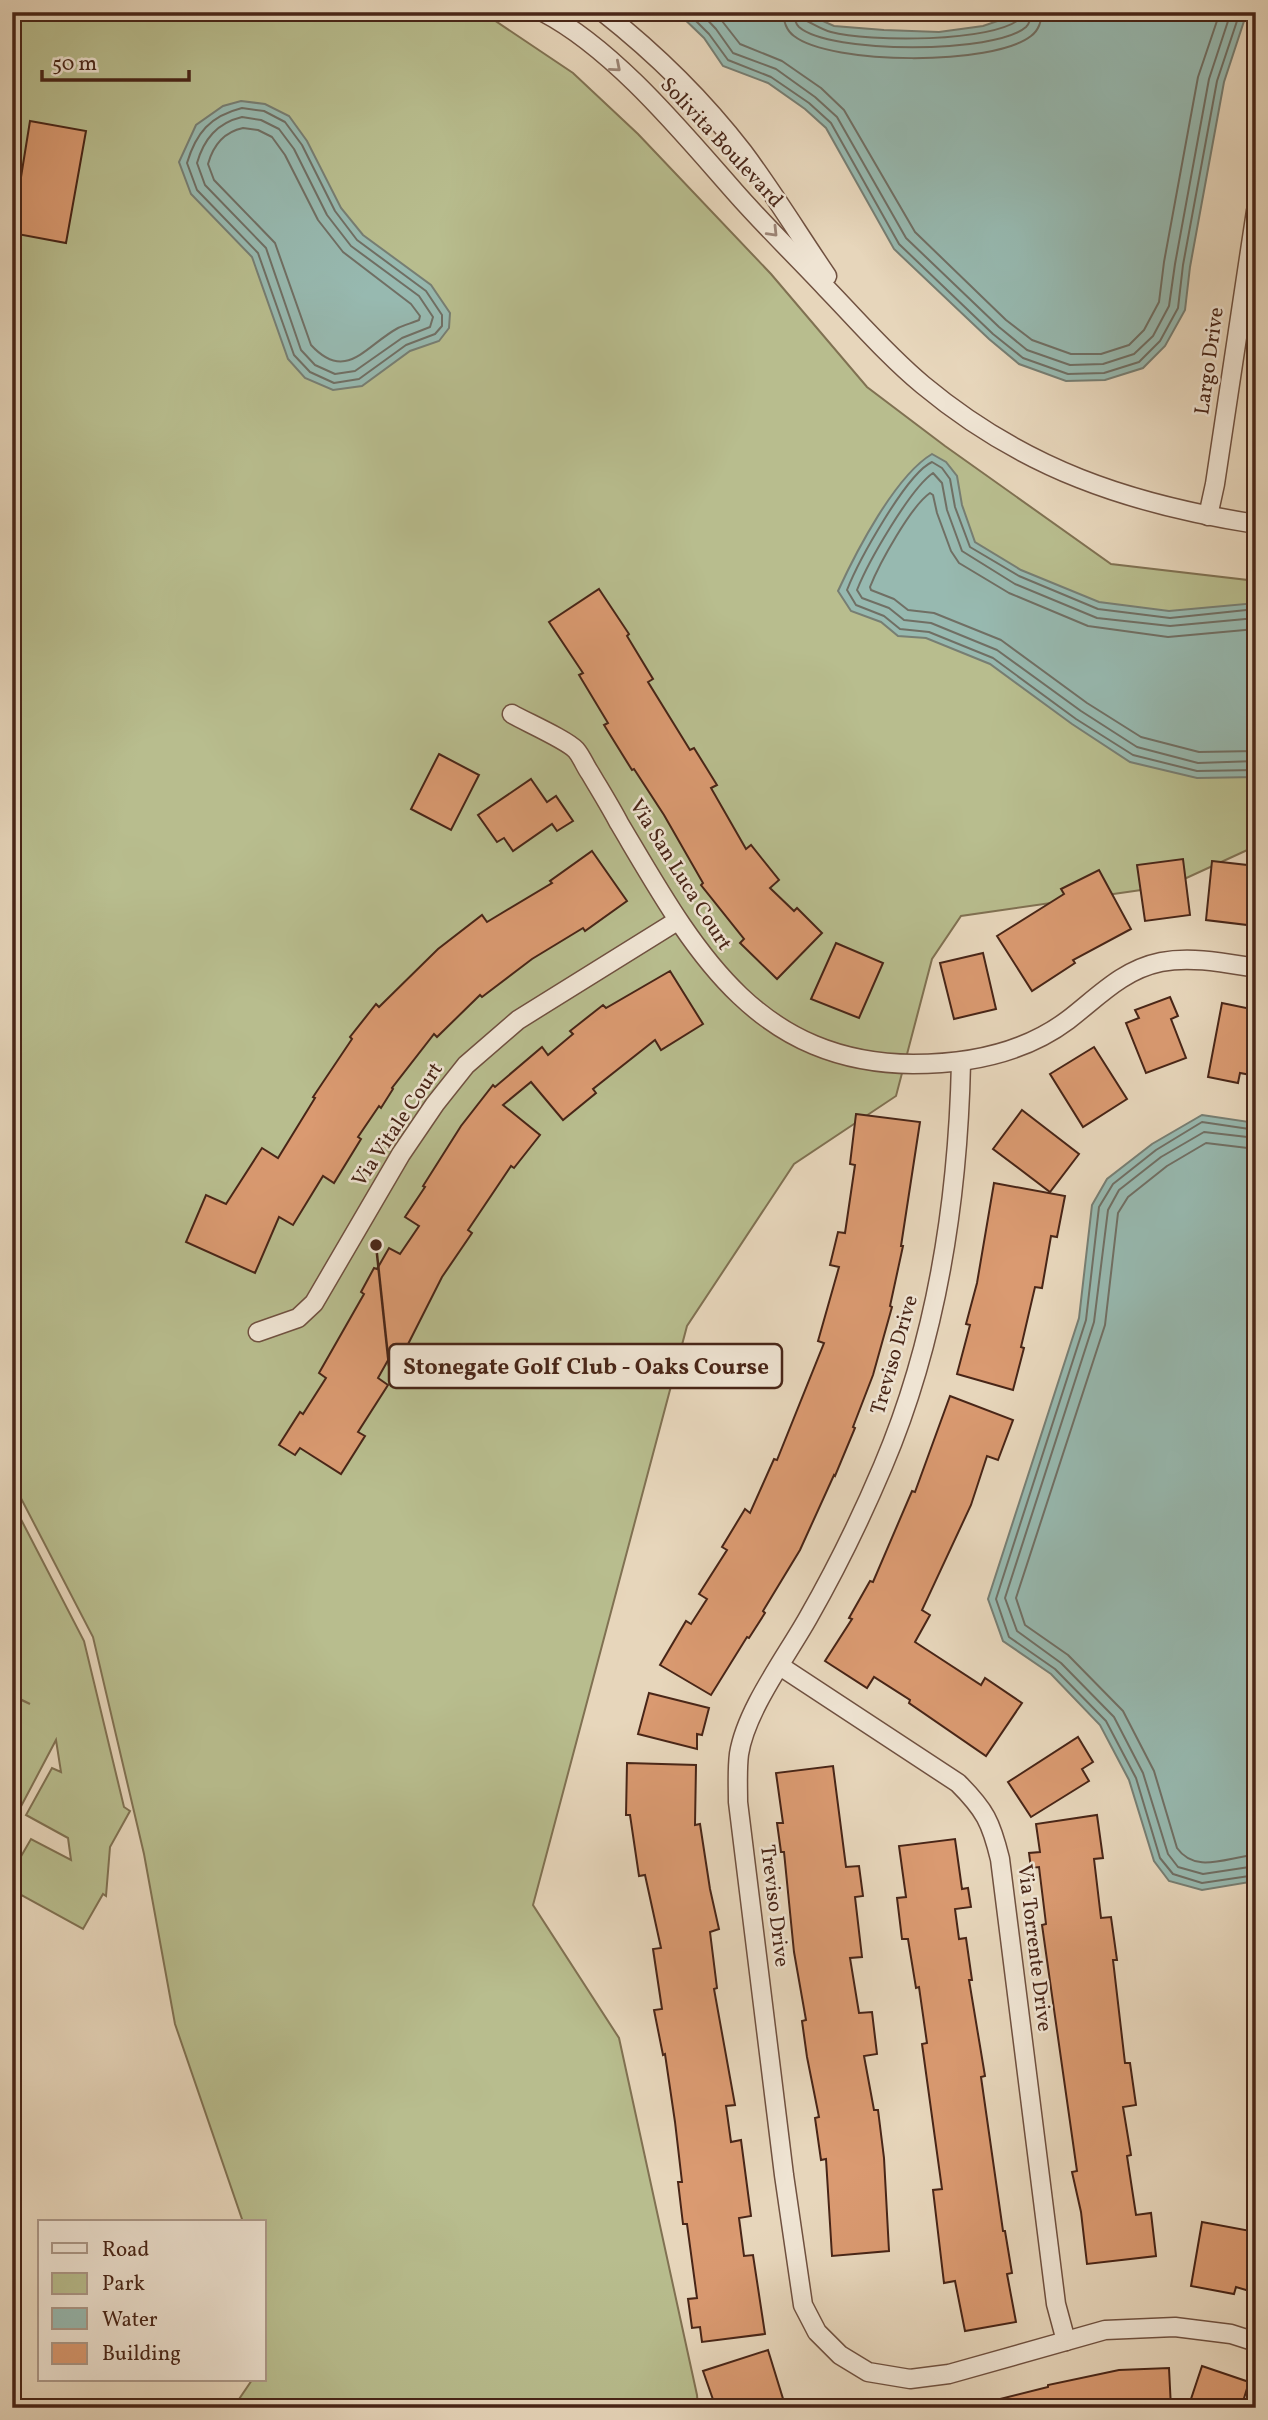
<svg xmlns="http://www.w3.org/2000/svg" width="1268" height="2420" font-family="Vollkorn,serif">
<style>
.green{fill:#b8bd8e;stroke:#807152;stroke-width:2}
.water{fill:#97b9b0;stroke:#777e73;stroke-width:2}
.lines{fill:none;stroke-linecap:round;stroke-linejoin:round}
.shore{stroke:#706f64;stroke-width:2}
.building{fill:#da9a71;stroke:#482517;stroke-width:2}
.minor-casing{stroke:#705140;stroke-width:21}
.minor{stroke:#efe4d3;stroke-width:18}
.oneway{stroke:#9c8475}
.labels{text-anchor:middle;dominant-baseline:central;stroke-width:5;stroke-linejoin:round;paint-order:stroke}
.street-label{font-size:21px;fill:#482517;stroke:#efe4d3}
.leader{fill:none;stroke:#482517;stroke-width:2.5}
.callout-dot{fill:#482517;stroke:#efe4d3;stroke-width:2.5}
.callout{fill:#efe4d3;stroke:#482517;stroke-width:2.5}
.callout-label{font-size:23px;text-anchor:middle;font-weight:bold;fill:#482517}
</style>
<rect width="100%" height="100%" fill="#e7d6bb"/>
<filter id="stains"><feTurbulence type="fractalNoise" baseFrequency=".00286" numOctaves="4"/><feColorMatrix values="0 0 0 0 .2 0 0 0 0 .09 0 0 0 0 .02 0 0 0 .5 -.17"/></filter>
<radialGradient id="worn" r=".72"><stop offset=".6" stop-color="#630" stop-opacity="0"/><stop offset="1" stop-color="#630" stop-opacity=".3"/></radialGradient>
<g class="green">
<path d="M12,12H479L485,14L573,73L638,134L771,274L867,387L945,446L1111,564L1256,581V846L1169,886L961,916L932,959L896,1096L794,1164L687,1326L533,1905L619,2038L697,2395L698,2408H233L252,2380H264V2222H243L175,2024L144,1854L93,1637L12,1481Z"/>
<path d="M12,1502L84,1641L124,1807L130,1811L110,1847L106,1896L103,1894L83,1929L12,1890V1872L31,1839L71,1860L68,1838L26,1815L52,1768L61,1772L56,1740L17,1814L12,1812V1707L17,1698L30,1704L12,1695Z"/>
</g>
<g class="water">
<path d="M677,12H803L834,26L884,30L939,32L983,26L1024,12H1247L1224,82L1190,267L1185,310L1165,346L1143,368L1105,380L1066,381L1019,364L989,339L894,249L826,128L805,109L768,83L723,66L704,38Z"/>
<path d="M241,101L265,104L289,116L307,141L341,208L363,235L431,285L450,313L449,328L439,341L410,351L362,386L333,390L305,378L288,359L252,257L191,194L179,162L196,125L223,106Z"/>
<path d="M932,454L946,462L957,476L962,505L975,542L1021,570L1099,602L1169,611L1256,603V777L1197,778L1130,762L1072,724L990,664L926,638L898,636L881,622L851,611L838,591C856,552 895,476 932,454Z"/>
<path d="M1202,1115L1256,1123V1881L1202,1890L1169,1881L1154,1861L1129,1780L1100,1725L1051,1674L1003,1641L988,1599L1079,1318L1092,1205L1107,1179L1152,1144Z"/>
</g>
<g class="lines">
<g class="shore">
<path d="M687,12L709,34L728,60L771,77L809,103L831,123L899,244L993,334L1023,358L1068,374L1104,373L1139,362L1160,341L1178,308L1183,265L1217,81L1240,12"/>
<path d="M700,12L716,29L733,53L776,69L815,97L837,117L906,238L999,327L1027,350L1070,365L1103,364L1134,354L1153,336L1169,306L1175,264L1209,79L1231,12"/>
<path d="M715,12L740,44L782,61L821,88L844,110L915,232L1006,320L1032,340L1071,354H1101L1129,345L1144,330L1159,302L1164,262L1198,77L1220,12"/>
<path d="M783,12C784,22 786,30 794,36C831,65 993,66 1031,36C1039,30 1041,22 1042,12"/>
<path d="M794,12C794,18 795,23 799,27C829,54 996,54 1026,27C1030,23 1031,18 1031,12"/>
<path d="M803,12L807,21C815,25 823,30 831,32C867,42 994,43 1021,18L1022,12"/>
<path d="M242,108L264,111L285,122L302,145L335,211L357,240L426,291L442,315V326L435,334L406,345L359,379L334,383L310,372L294,355L258,253L197,190L187,163C196,133 210,116 242,108Z"/>
<path d="M242,117L261,120L279,129L294,149L327,215L351,246L419,296L433,317L430,327L402,338L355,371L335,374L315,365L301,350L266,248L205,185L197,163C204,139 217,123 242,117Z"/>
<path d="M243,128L258,130L272,137L285,155L318,220L343,252L411,304L420,316L419,320C412,323 404,325 398,328C365,346 346,383 311,345L275,243L214,180L208,164C213,146 224,132 243,128Z"/>
<path d="M1256,609L1170,618L1098,609L1019,576L970,547L955,507L950,479L942,468L932,462C906,474 858,562 847,590L856,605L884,616L900,629L929,632L993,658L1076,719L1133,755L1197,771L1256,770"/>
<path d="M1256,618L1170,626L1097,618L1015,584L962,551L947,510L942,483L933,473C910,489 868,562 857,590L862,598L889,608L904,620L931,623L997,650L1081,711L1137,747L1198,763L1256,761"/>
<path d="M1256,629L1168,637L1088,626L1009,593L959,563L951,551L937,513L933,495L930,493C911,506 879,564 870,587L871,590L894,599L908,610L934,613L1001,640L1087,703L1141,737L1199,752L1256,751"/>
<path d="M1256,1130L1202,1122L1156,1150L1113,1184L1099,1207L1086,1320L996,1599L1009,1637L1055,1669L1106,1721L1136,1778L1160,1858L1173,1874L1202,1883L1256,1875"/>
<path d="M1256,1138L1204,1132L1161,1157L1119,1190L1108,1210L1094,1322L1005,1598L1017,1631L1061,1663L1114,1717L1143,1773L1168,1854L1178,1867L1203,1874L1256,1866"/>
<path d="M1256,1149L1206,1143L1167,1166L1128,1197L1118,1213L1105,1325L1016,1598L1025,1625L1068,1655L1123,1711L1154,1771L1177,1848C1196,1875 1229,1856 1256,1855"/>
</g>
</g>
<g class="building">
<path d="M30,121L86,131L66,243L12,233Z"/>
<path d="M599,589L629,634L627,636L653,679L648,682L690,750L694,748L717,785L711,788L746,849L751,845L779,880L770,888L794,911L797,908L822,933L777,979L740,943L744,939L701,885L703,883L664,815L634,769L632,770L604,725L608,723L579,675L583,673L549,622Z"/>
<path d="M439,754L479,775L451,830L411,809Z"/>
<path d="M531,779L547,802L556,796L573,821L557,831L552,824L513,851L504,838L497,842L478,815Z"/>
<path d="M592,851L627,901L585,931L583,928L532,959L482,997L480,995L437,1037L434,1034L392,1088L393,1089L381,1108L379,1106L358,1137L361,1139L334,1183L323,1176L293,1225L279,1217L255,1273L186,1242L206,1195L226,1204L262,1148L278,1158L315,1098L313,1097L352,1039L350,1037L376,1004L379,1007L438,949L482,915L487,922L552,883L550,881Z"/>
<path d="M1183,859L1190,915L1145,921L1137,865Z"/>
<path d="M1212,861L1256,866V926L1206,920Z"/>
<path d="M1099,870L1131,929L1073,960L1075,963L1032,991L997,936L1064,894L1061,889Z"/>
<path d="M836,943L883,963L859,1018L811,999Z"/>
<path d="M983,953L996,1009L954,1019L940,963Z"/>
<path d="M670,971L703,1024L661,1050L655,1040L593,1089L596,1093L563,1120L531,1082L503,1105L540,1135L514,1168L511,1166L468,1230L472,1233L442,1277L401,1358L392,1353L378,1378L388,1385L358,1432L365,1436L341,1474L300,1448L295,1455L279,1445L300,1412L303,1414L326,1378L319,1373L364,1294L361,1292L374,1268L377,1269L389,1248L400,1254L419,1226L405,1217L425,1187L423,1186L461,1126L493,1085L495,1087L542,1047L548,1055L573,1034L570,1031L603,1005L606,1008Z"/>
<path d="M1170,997L1178,1016L1171,1019L1186,1058L1146,1073L1126,1023L1139,1018L1135,1010Z"/>
<path d="M1222,1003L1256,1010V1051L1251,1075L1240,1073L1238,1083L1208,1077Z"/>
<path d="M1094,1047L1127,1099L1083,1127L1050,1074Z"/>
<path d="M1022,1110L1079,1154L1050,1192L993,1149Z"/>
<path d="M856,1114L920,1122L901,1246H903L890,1306L892,1307L873,1375L853,1427L855,1428L835,1476L834,1475L800,1550L763,1611L765,1613L749,1638L747,1637L711,1695L660,1665L686,1621L691,1624L707,1599L699,1594L727,1550L722,1547L745,1509L750,1513L774,1459L777,1460L824,1343L818,1341L839,1267L830,1265L838,1232L845,1233L855,1165L850,1164Z"/>
<path d="M994,1183L1065,1196L1057,1237L1051,1236L1042,1288L1035,1287L1021,1347L1024,1348L1013,1390L957,1374L970,1325L966,1324L977,1283Z"/>
<path d="M950,1396L1013,1420L998,1460L987,1456L971,1505L922,1610L930,1615L915,1642L981,1685L985,1678L1022,1703L986,1756L909,1703L910,1700L874,1677L867,1688L825,1661L852,1619L849,1618L870,1581L873,1582L912,1491L915,1492Z"/>
<path d="M649,1693L709,1708L702,1735L697,1734V1749L638,1734Z"/>
<path d="M1078,1737L1093,1762L1082,1769L1089,1781L1031,1817L1008,1782Z"/>
<path d="M627,1763L696,1765L695,1825L700,1824L710,1889L719,1929L710,1932L717,1988L714,1989L735,2105L726,2106L731,2142L741,2140L751,2216L739,2218L744,2256L753,2255L765,2334L702,2342L700,2327L692,2328L688,2299L697,2298L687,2224H683L678,2182H682L675,2122L665,2054L663,2055L654,2010L662,2009L653,1949L661,1948L645,1875L639,1876L630,1815H626Z"/>
<path d="M833,1766L846,1867L859,1866L863,1896L855,1897L862,1957L850,1958L859,2013L872,2012L877,2054L864,2056L874,2110H878L884,2158L889,2251L832,2256L826,2159L821,2160L815,2118L819,2117L807,2057L802,2021L806,2020L794,1952L784,1852H781L777,1823H783L776,1773Z"/>
<path d="M1097,1815L1103,1858L1094,1859L1101,1918L1111,1917L1117,1960H1113L1125,2063H1130L1136,2105L1123,2107L1131,2155L1127,2156L1136,2215L1151,2213L1156,2256L1087,2264L1081,2212L1072,2172L1077,2171L1042,1925L1046,1924L1039,1867L1031,1868L1029,1853L1040,1852L1036,1824Z"/>
<path d="M955,1839L962,1889L968,1888L971,1907L955,1909L959,1939L966,1938L972,1980H969L985,2076L981,2077L1003,2231H1005L1012,2273L1007,2274L1016,2322L965,2331L955,2281L944,2283L933,2190L942,2189L922,2044L927,2043L919,1987L916,1988L908,1939H902L897,1898L906,1897L899,1846Z"/>
<path d="M1202,2222L1256,2232V2293L1236,2287L1234,2294L1191,2286Z"/>
<path d="M768,2350L784,2402L767,2408L765,2400L741,2408H716L703,2371Z"/>
<path d="M1202,2366L1249,2382L1241,2408H1188Z"/>
<path d="M1169,2368L1171,2408H989L988,2402L1048,2387V2385L1119,2370Z"/>
</g>
<g class="lines">
<defs>
<g id="minor">
<path d="M543,12C614,49 682,132 735,192C764,225 796,256 826,288C858,321 888,356 923,385C1024,469 1129,504 1256,524"/>
<path d="M603,12C655,53 703,100 743,152C773,192 799,235 827,276"/>
<path d="M1208,516L1215,484L1256,211"/>
<path d="M512,714C526,722 567,740 576,750C582,757 585,766 590,773C600,790 610,806 619,823C691,944 752,1063 913,1064C967,1064 1024,1053 1068,1020C1098,997 1122,970 1161,962C1192,956 1225,963 1256,968"/>
<path d="M961,1063C958,1200 937,1339 883,1466C861,1518 836,1569 808,1618C786,1657 746,1710 739,1754C737,1770 738,1787 738,1802L784,2175L803,2305L817,2332L840,2355L868,2372L910,2379L949,2374L1105,2330L1175,2327L1231,2334L1256,2342"/>
<path d="M258,1332L298,1318L314,1303L401,1154L435,1104L466,1065L518,1020L677,921"/>
<path d="M780,1666L958,1783C985,1810 991,1822 1000,1859L1056,2304L1066,2341"/>
</g>
</defs>
<use href="#minor" class="minor-casing"/>
<use href="#minor" class="minor"/>
</g>
<defs><path id="oneway-chevron" d="M-2-3.5L2.5 0L-2 3.5" fill="none" stroke-width="1.6" stroke-linecap="round" stroke-linejoin="round" transform="scale(1.75)"/></defs>
<g class="oneway">
<use href="#oneway-chevron" transform="translate(616 67) rotate(41)"/>
<use href="#oneway-chevron" transform="translate(773 232) rotate(46)"/>
</g>
<g class="labels">
<g class="street-label">
<text transform="translate(721 143) rotate(47)">Solivita Boulevard</text>
<text transform="translate(1210 361) rotate(-82)">Largo Drive</text>
<text transform="translate(680 875) rotate(58)">Via San Luca Court</text>
<text transform="translate(398 1125) rotate(-56)">Via Vitale Court</text>
<text transform="translate(895 1355) rotate(-74)">Treviso Drive</text>
<text transform="translate(774 1906) rotate(83)">Treviso Drive</text>
<text transform="translate(1034 1948) rotate(83)">Via Torrente Drive</text>
</g>
</g>
<path class="leader" d="M376 1245L389 1366"/>
<circle class="callout-dot" cx="376" cy="1245" r="7"/>
<rect class="callout" x="389" y="1344" width="393" height="44" rx="7"/>
<g class="callout-label">
<text x="586" y="1374">Stonegate Golf Club - Oaks Course</text>
</g>
<rect width="1268" height="2420" fill="none" stroke="#e7d6bb" stroke-width="42"/>
<rect x="14" y="14" width="1240" height="2392" fill="none" stroke="#482517" stroke-width="3.5"/>
<rect x="21" y="21" width="1226" height="2378" fill="none" stroke="#482517" stroke-width="2"/>
<rect x="38" y="2220" width="228" height="161" fill="#efe4d3" stroke="#ac9888" stroke-width="2"/>
<rect x="52" y="2243" width="35" height="10" fill="#efe4d3" stroke="#ac9888" stroke-width="2"/>
<text x="102" y="2256" font-size="21" fill="#482517">Road</text>
<rect x="52" y="2273" width="35" height="21" fill="#b8bd8e" stroke="#ac9888" stroke-width="2"/>
<text x="102" y="2290" font-size="21" fill="#482517">Park</text>
<rect x="52" y="2308" width="35" height="21" fill="#97b9b0" stroke="#ac9888" stroke-width="2"/>
<text x="102" y="2326" font-size="21" fill="#482517">Water</text>
<rect x="52" y="2343" width="35" height="21" fill="#da9a71" stroke="#ac9888" stroke-width="2"/>
<text x="102" y="2360" font-size="21" fill="#482517">Building</text>
<path d="M42 70v10h147v-10" fill="none" stroke="#482517" stroke-width="3.5"/>
<text x="52" y="70" font-size="21" fill="#482517" stroke="#efe4d3" stroke-width="5" paint-order="stroke">50 m</text>
<rect width="100%" height="100%" filter="url(#stains)"/>
<rect width="100%" height="100%" fill="url(#worn)"/>
</svg>
